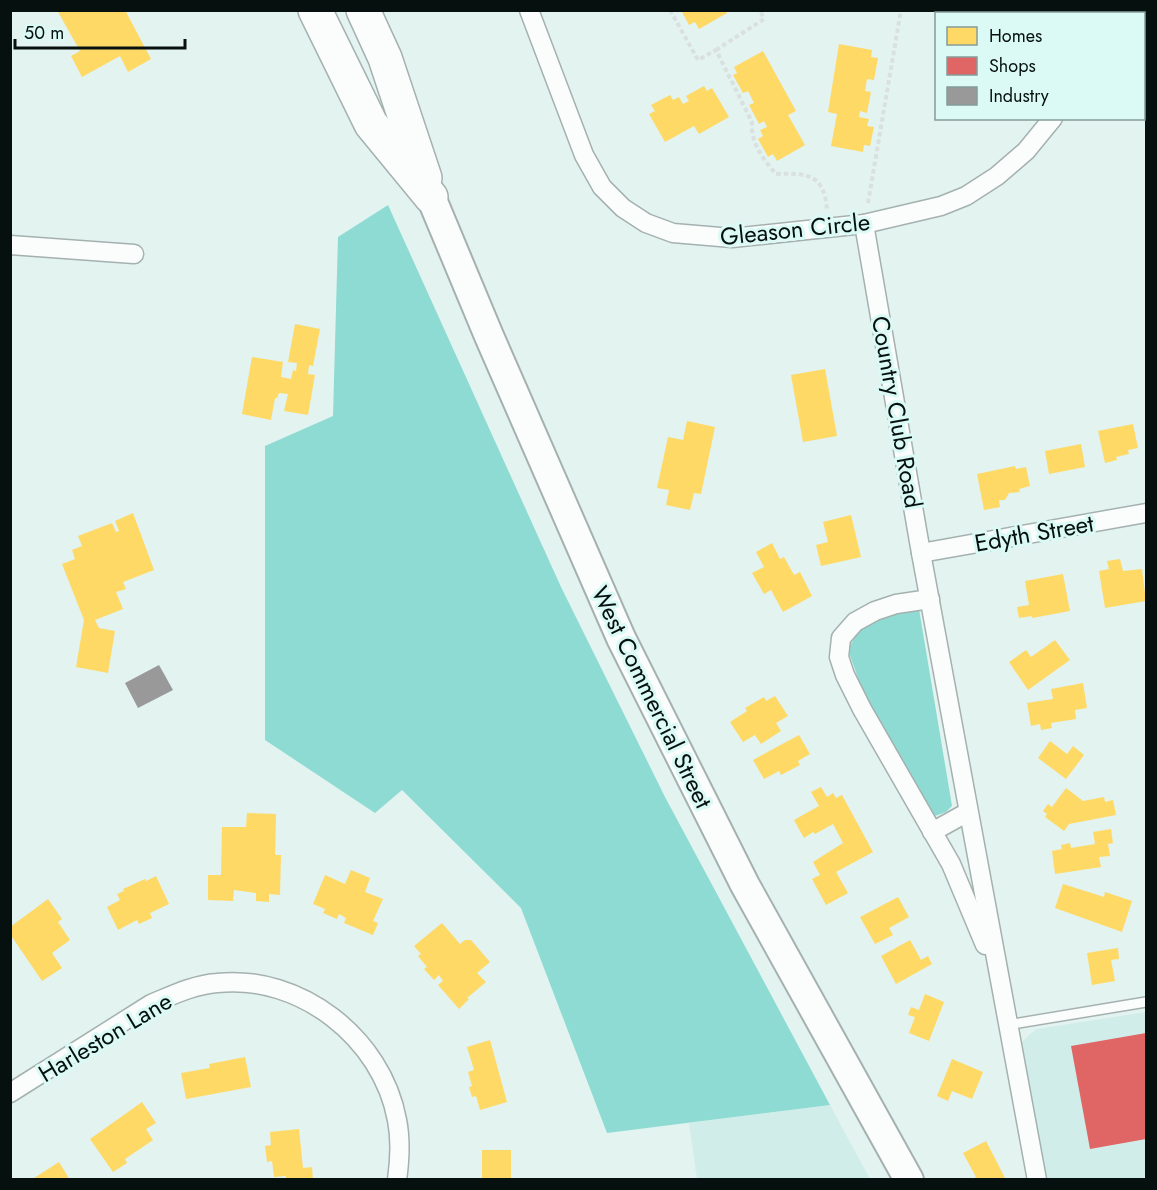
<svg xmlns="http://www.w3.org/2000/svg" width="1157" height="1190" font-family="Jost,sans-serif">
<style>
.built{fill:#d0ede9}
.forest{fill:#8ddbd3}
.homes{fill:#ffd966}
.shops{fill:#e06666}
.industry{fill:#999}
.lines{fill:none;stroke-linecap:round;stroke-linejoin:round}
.service-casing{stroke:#a4b1af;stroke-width:12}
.minor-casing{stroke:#a4b1af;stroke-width:21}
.primary-casing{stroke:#a4b1af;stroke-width:32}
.motorway-casing{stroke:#a4b1af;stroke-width:36}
.path{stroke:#dae0df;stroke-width:4;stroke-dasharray:4.5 3;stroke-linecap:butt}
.service{stroke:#fbfdfd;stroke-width:9}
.minor{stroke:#fbfdfd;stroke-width:18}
.primary{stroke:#fbfdfd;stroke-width:28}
.motorway{stroke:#fbfdfd;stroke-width:33}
.labels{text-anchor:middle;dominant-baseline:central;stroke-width:6;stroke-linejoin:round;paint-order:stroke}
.street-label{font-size:24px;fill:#06100f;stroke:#dbfaf5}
</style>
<rect width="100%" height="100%" fill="#e2f3f0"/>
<g class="built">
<path d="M1144,76H1146V137L1144,117Z"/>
<path d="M1146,1012V1179H1047L1020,1044L1028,1036L1037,1029Z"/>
<path d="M830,1105L870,1179H697L689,1123Z"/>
</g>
<g class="forest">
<path d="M388,205L561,587L665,797L830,1105L607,1133L521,908L402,790L375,813L265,740V446L333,416L338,237Z"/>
<path d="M919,609L952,806L946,812L935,816L863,692L848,650C862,618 887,614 919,609Z"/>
</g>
<g class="homes">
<path d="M57,10H125L151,59L128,72L120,56L82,77L71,56L80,51Z"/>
<path d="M681,10H726L727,13L699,29L695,22L689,25Z"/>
<path d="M839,44L872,50L871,57L878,58L874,80L867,79L865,91L871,92L867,113L860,111L859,117L869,119L867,126L874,127L870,146L864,145L863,152L831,146L837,114L828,112Z"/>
<path d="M763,51L796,111L788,115L805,145L777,161L773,154L768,157L758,139L763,136L760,130L767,127L764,121L759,124L749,105L754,103L748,91L743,93L733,75L737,73L734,67Z"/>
<path d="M704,86L707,91L712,88L729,117L699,134L694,126L665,142L649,114L655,111L651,105L670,95L673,100L679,97L683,104L689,101L686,96Z"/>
<path d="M295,324L320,329L313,366L309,365L308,374L315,375L308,415L284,411L288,394L279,393L277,398H275L271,420L242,414L252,357L283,362L281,377L291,379L293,370L296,371L297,363L288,362Z"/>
<path d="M825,369L837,436L803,442L791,375Z"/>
<path d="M687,421L715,427L701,494L694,493L690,510L666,505L669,490L657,488L668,437L683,440Z"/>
<path d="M1133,424L1138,448L1128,450L1129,454L1116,457L1117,460L1105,463L1098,431Z"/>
<path d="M1081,444L1085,467L1049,474L1045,451Z"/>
<path d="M1015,466L1016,469L1026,467L1030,486L1019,489L1020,492L1009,493L1005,500H999L1000,507L984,510L977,474Z"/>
<path d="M133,513L154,570L123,582L126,589L116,592L123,609L95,620L99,628L115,631L108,673L76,667L84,620L62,564L75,559L72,550L82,546L78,536L112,523L116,532L119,531L115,521Z"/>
<path d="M851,515L861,557L821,566L816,545L828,542L823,522Z"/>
<path d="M772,543L780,559L784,557L794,575L800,572L812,596L783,612L771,590L764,594L752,573L764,567L756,552Z"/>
<path d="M1120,559L1123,571L1142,569L1146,601L1105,608L1099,571L1109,569L1107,561Z"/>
<path d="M1063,574L1070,611L1032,618V616L1019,618L1017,607L1029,605L1025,581Z"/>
<path d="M1055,640L1070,660L1028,690L1009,662L1026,650L1031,657Z"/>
<path d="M1083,683L1087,708L1075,710L1076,719L1051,723L1052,728L1041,730L1040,724L1031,726L1027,703L1053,699L1051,689Z"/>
<path d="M775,696L788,716L776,723L781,731L761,744L755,735L743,742L730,722L747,711L745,708L764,697L766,701Z"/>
<path d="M799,735L810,754L798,761L800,765L781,775L779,771L764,779L753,760Z"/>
<path d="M1050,741L1067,754L1073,746L1084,755L1066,779L1038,758Z"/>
<path d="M821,787L827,797L833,793L836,798L842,795L873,852L836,872L848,893L826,905L812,879L820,875L813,862L843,843L833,824L815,834L813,832L804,838L794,820L819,806L811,792Z"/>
<path d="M1066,788L1083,801L1104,797L1105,802L1113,800L1116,815L1069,824L1064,831L1045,817L1047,814L1043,811L1048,804L1052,807Z"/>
<path d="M247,813L276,814L275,855H281L280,895L269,894V902L256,901V893L234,890L233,901L208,900V875H221L222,827H246Z"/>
<path d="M1111,829L1113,843L1108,844L1110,856L1099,857L1101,867L1055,874L1052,851L1062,849L1061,845L1070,843L1071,848L1095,844L1093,832Z"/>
<path d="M351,870L370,878L365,892L383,899L373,921L378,923L373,935L344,923L346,918L339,914L337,919L323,913L325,909L313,904L325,875L345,884Z"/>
<path d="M156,876L169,904L150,913L152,918L139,924L137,920L118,930L107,907L120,900L117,894L124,891L123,889L145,879L146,881Z"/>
<path d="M1063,884L1104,897L1105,892L1132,901L1122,932L1055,908Z"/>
<path d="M898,897L909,917L889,928L893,935L875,944L860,917Z"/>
<path d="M48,899L62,919L58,922L70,940L52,953L62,968L42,981L10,934V927Z"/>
<path d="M442,923L460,944L465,940H471L490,962L477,973L486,982L467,998L469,999L459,1009L438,985L443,981L439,975L434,980L424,969L427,967L418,956L421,954L414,946Z"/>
<path d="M910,940L921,960L928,956L932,964L896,984L881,956Z"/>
<path d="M1118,948L1119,959L1111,960L1115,981L1092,985L1087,953Z"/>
<path d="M925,994L944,1002L929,1041L909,1033L915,1017L908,1015L911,1007L919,1010Z"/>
<path d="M490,1040L507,1102L480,1110L476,1096L472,1097L469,1087L472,1086L468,1072L474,1070L467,1047Z"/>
<path d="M245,1057L251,1087L186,1099L181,1073L210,1068L209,1064Z"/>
<path d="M952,1059L983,1072L972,1099L952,1091L948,1101L937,1096Z"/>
<path d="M142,1102L156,1123L146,1129L153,1140L125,1159L127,1163L113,1172L90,1139Z"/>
<path d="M299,1129L303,1168L312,1167L313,1180H286V1176L274,1177L272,1161L267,1162L265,1146L271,1145L270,1132Z"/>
<path d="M986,1141L1006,1180H971L976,1177L963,1153Z"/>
<rect x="482" y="1150" width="29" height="30"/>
<path d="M59,1162L70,1180H31Z"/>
</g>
<path class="shops" d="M1146,1033V1139L1090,1149L1071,1046Z"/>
<path class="industry" d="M159,665L173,690L138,708L125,683Z"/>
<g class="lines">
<defs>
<g id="service">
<path d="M1082,10L1086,14"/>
<path d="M1007,1025L1146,1002"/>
</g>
<g id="minor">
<path d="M529,10L584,155L602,187L623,208L646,223L673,233L732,238L864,224L941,206L966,196L997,176L1026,151L1053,118"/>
<path d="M1144,17L1146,14"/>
<path d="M864,224L921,553L1037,1180"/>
<path d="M10,245L134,254"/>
<path d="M921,553L1146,513"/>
<path d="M930,599L896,604L875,611L855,622L841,638L839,657L845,675L862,709L951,864L985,945"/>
<path d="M932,832L968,812"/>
<path d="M10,1093L151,1004C173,995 193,985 217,983C300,974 382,1038 397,1120C401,1140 400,1159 397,1180"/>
</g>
<path id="primary" d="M431,197L489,336L621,638L745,885L909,1180"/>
<g id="motorway">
<path d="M315,10L371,124L431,197"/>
<path d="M363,10L385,58L425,178"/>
</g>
</defs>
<use href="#service" class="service-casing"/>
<use href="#minor" class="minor-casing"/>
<use href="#primary" class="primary-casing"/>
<use href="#motorway" class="motorway-casing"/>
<g class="path">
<path d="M670,10L698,60L716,50L752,122C750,142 763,159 776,174C808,173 824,174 827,210"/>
<path d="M716,50L764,19L760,10"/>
<path d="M868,203L901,10"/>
</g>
<use href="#service" class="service"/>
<use href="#minor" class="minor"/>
<use href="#primary" class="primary"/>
<use href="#motorway" class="motorway"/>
</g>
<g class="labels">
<g class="street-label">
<text transform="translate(795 229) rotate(-6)">Gleason Circle</text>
<text transform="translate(897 412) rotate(80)">Country Club Road</text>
<text transform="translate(1034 533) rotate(-10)">Edyth Street</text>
<text transform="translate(652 697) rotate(64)">West Commercial Street</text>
<text transform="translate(105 1037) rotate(-31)">Harleston Lane</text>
</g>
</g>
<rect width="1157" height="1190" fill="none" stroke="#06100f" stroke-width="24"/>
<rect x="935" y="12" width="210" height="108" fill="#dbfaf5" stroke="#869c99" stroke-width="1.5"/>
<rect x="947" y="27" width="30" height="18" fill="#ffd966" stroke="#869c99" stroke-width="1.5"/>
<text x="989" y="42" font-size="18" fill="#06100f">Homes</text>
<rect x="947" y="57" width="30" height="18" fill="#e06666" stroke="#869c99" stroke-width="1.5"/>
<text x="989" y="72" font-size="18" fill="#06100f">Shops</text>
<rect x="947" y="87" width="30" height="18" fill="#999999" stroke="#869c99" stroke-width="1.5"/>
<text x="989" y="102" font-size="18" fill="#06100f">Industry</text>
<path d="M15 39v9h170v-9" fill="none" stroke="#06100f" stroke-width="3"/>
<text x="24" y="39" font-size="18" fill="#06100f" stroke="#dbfaf5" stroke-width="4.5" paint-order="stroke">50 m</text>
</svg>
